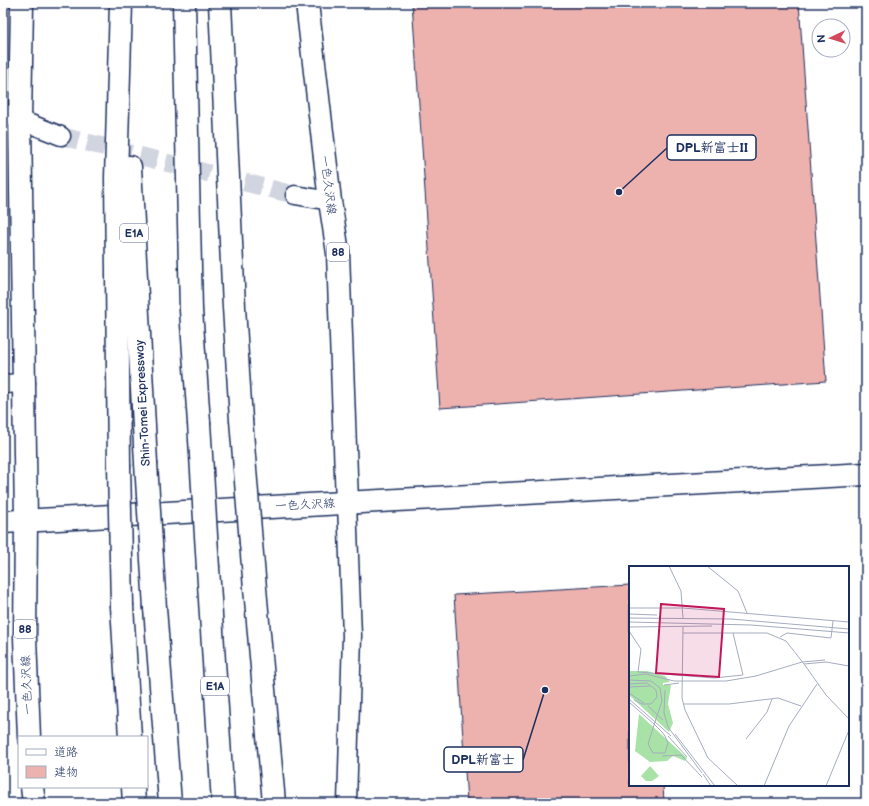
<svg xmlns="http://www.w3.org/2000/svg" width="869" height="806" font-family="'Balsamiq Sans','Klee One',sans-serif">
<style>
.building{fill:#edb1ae;stroke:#1b2f5e}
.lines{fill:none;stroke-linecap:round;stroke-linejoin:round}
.minor-tunnel{stroke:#d1d5df;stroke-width:18;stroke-dasharray:18 9;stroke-linecap:butt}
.minor-casing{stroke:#1b2f5e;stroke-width:21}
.tertiary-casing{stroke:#1b2f5e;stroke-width:25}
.primary-casing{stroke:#1b2f5e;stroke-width:25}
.motorway-casing{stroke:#1b2f5e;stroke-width:25}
.minor{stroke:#fff;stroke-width:18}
.tertiary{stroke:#fff;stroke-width:22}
.primary{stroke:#fff;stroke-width:22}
.motorway{stroke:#fff;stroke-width:22}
.motorway-bridge-casing{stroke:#1b2f5e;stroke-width:25;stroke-linecap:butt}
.motorway-bridge{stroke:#fff;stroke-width:22}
.labels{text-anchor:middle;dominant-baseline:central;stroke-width:3;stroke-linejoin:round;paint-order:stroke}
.shield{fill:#fff;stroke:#5f6d8e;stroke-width:1}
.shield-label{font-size:11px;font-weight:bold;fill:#1b2f5e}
.street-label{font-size:12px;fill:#1b2f5e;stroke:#fff}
.inset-road{fill:none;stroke:#a4acbf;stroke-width:1}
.view{fill:#c2185b;fill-opacity:0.15;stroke:#c2185b;stroke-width:2}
.inset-edge{fill:none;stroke:#1b2f5e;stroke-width:2}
.leader{fill:none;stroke:#1b2f5e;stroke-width:1.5}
.callout-dot{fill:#1b2f5e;stroke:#fff;stroke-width:1.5}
.callout{fill:#fff;stroke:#1b2f5e;stroke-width:1.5}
.callout-label{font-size:13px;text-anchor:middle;font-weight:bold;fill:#1b2f5e}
</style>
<rect width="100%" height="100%" fill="#fff"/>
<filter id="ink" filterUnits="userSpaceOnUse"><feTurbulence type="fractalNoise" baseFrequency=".025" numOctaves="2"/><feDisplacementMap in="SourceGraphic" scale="8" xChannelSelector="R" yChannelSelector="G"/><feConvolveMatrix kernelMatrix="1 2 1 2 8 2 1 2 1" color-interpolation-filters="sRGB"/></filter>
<g filter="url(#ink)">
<g class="building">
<path d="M412,3H799L826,381L440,408Z"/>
<path d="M630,585V785H663L664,803H467L454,595Z"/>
</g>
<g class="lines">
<path class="minor-tunnel" d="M61,136L295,195"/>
<defs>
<g id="minor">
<path d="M3,113L61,136"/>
<path d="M295,195L330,201"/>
<path d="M3,384L26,383"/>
<path d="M347,503L352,636L347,803"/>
</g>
<g id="tertiary">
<path d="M22,3L20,121L26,520"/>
<path d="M3,522L866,474"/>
</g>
<g id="primary">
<path d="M307,3L330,201L338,253L347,503"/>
<path d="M26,520L25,638L29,737"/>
<path d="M32,787L34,803"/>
</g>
<g id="motorway">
<path d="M184,3L191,310L199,423"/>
<path d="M220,3L234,307L241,420"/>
<path d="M130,167L146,463"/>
<path d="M119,465L116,178L121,3"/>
<path d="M251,543L274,803"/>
<path d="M208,568L223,803"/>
<path d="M122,606L130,737"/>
<path d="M155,608L170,803"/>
<path d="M133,787L134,803"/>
</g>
</defs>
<use href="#minor" class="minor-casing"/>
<use href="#tertiary" class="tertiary-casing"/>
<use href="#primary" class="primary-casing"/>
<use href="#motorway" class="motorway-casing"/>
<use href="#minor" class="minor"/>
<use href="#tertiary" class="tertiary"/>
<use href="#primary" class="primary"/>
<use href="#motorway" class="motorway"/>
<defs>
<g id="motorway-bridge">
<path d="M241,420L251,543"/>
<path d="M199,423L208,568"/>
<path d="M146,463L155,608"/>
<path d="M119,465L122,606"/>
</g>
</defs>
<use href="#motorway-bridge" class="motorway-bridge-casing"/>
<use href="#motorway-bridge" class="motorway-bridge"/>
</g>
</g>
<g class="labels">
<g class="shield">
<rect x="120" y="224" width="28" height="18" rx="3"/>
<rect x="327" y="243" width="22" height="18" rx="3"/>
<rect x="14" y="620" width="22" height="18" rx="3"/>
<rect x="201" y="677" width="28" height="18" rx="3"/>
</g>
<g class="shield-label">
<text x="134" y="233">E1A</text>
<text x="338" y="252">88</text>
<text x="25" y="629">88</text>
<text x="215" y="686">E1A</text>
</g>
<g class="street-label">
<text transform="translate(328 185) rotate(83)">一色久沢線</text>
<text transform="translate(143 403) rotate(-93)">Shin-Tomei Expressway</text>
<text transform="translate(305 505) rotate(-3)">一色久沢線</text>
<text transform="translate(27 685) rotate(-92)">一色久沢線</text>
</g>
</g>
<g transform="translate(629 566)">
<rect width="220" height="220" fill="#fff"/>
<path d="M0,105H18L36,110L41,116L34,117V119H42L39,138L44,157L40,166L0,129ZM10,148L58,192L56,195L44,190L38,195L21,196L6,185Z" fill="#a9e2a7"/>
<path d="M21,200L30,210L23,215H17L12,210Z" fill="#a9e2a7"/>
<path class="inset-road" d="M40,0L52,25L54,52M78,0L109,25L118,47M0,42H54M54,42L220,56M0,48L28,49M0,52L102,53L220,63M0,56L122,59L220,67M0,61L83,60M54,61L53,132L56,144L79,192L109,220M0,65L12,83L9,106L85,112L114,109L104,67M54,67H138L157,75L175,98L197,96L220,100M151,71L158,67L202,72L204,55M173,96L196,94M175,98L197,129L220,153M0,110L17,108L45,115H97L127,110L173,96M0,114L22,115L31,122L33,135L25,159L20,175L19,178L24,187H36L39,177L36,170L33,166L25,158L0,136M0,118L18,117L27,124L28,131L22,138H13L5,134M35,119L50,117M0,121L21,120M36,124L35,147L39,161L73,207M0,127L15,137M0,133L42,170M54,138H100L149,132L172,140M19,140L34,154M46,168L86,220M39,170L58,191M117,173L138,146L143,133M33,190L52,189L73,211M74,208L82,220M135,220L160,160L188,118M197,220L220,164"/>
<path class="view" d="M32,38L95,43L90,111L27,107Z"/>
<rect width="220" height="220" class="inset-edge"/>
</g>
<path class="leader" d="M619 192L667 148M545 690L523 760"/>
<g class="callout-dot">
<circle cx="619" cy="192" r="4"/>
<circle cx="545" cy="690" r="4"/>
</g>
<g class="callout">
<rect x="667" y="135" width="89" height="25" rx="4"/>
<rect x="444" y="747" width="79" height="25" rx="4"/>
</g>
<g class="callout-label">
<text x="712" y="152">DPL新富士II</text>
<text x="483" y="764">DPL新富士</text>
</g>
<rect width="869" height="806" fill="none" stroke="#fff" stroke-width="16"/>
<rect x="8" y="8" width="853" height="790" fill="none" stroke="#1b2f5e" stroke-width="1.5" filter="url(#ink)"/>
<rect x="18" y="736" width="130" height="52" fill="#ffffff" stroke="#a4acbf"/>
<rect x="26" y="749" width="20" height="6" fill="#ffffff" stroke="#a4acbf"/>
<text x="54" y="756" font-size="12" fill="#1b2f5e">道路</text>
<rect x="26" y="766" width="20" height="12" fill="#edb1ae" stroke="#a4acbf"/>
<text x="54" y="776" font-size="12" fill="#1b2f5e">建物</text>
<g transform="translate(831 38) rotate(266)"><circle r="19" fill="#ffffff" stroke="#a4acbf"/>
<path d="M0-3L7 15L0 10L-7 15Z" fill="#d1495b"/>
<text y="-6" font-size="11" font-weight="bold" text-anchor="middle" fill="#1b2f5e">N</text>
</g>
</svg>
